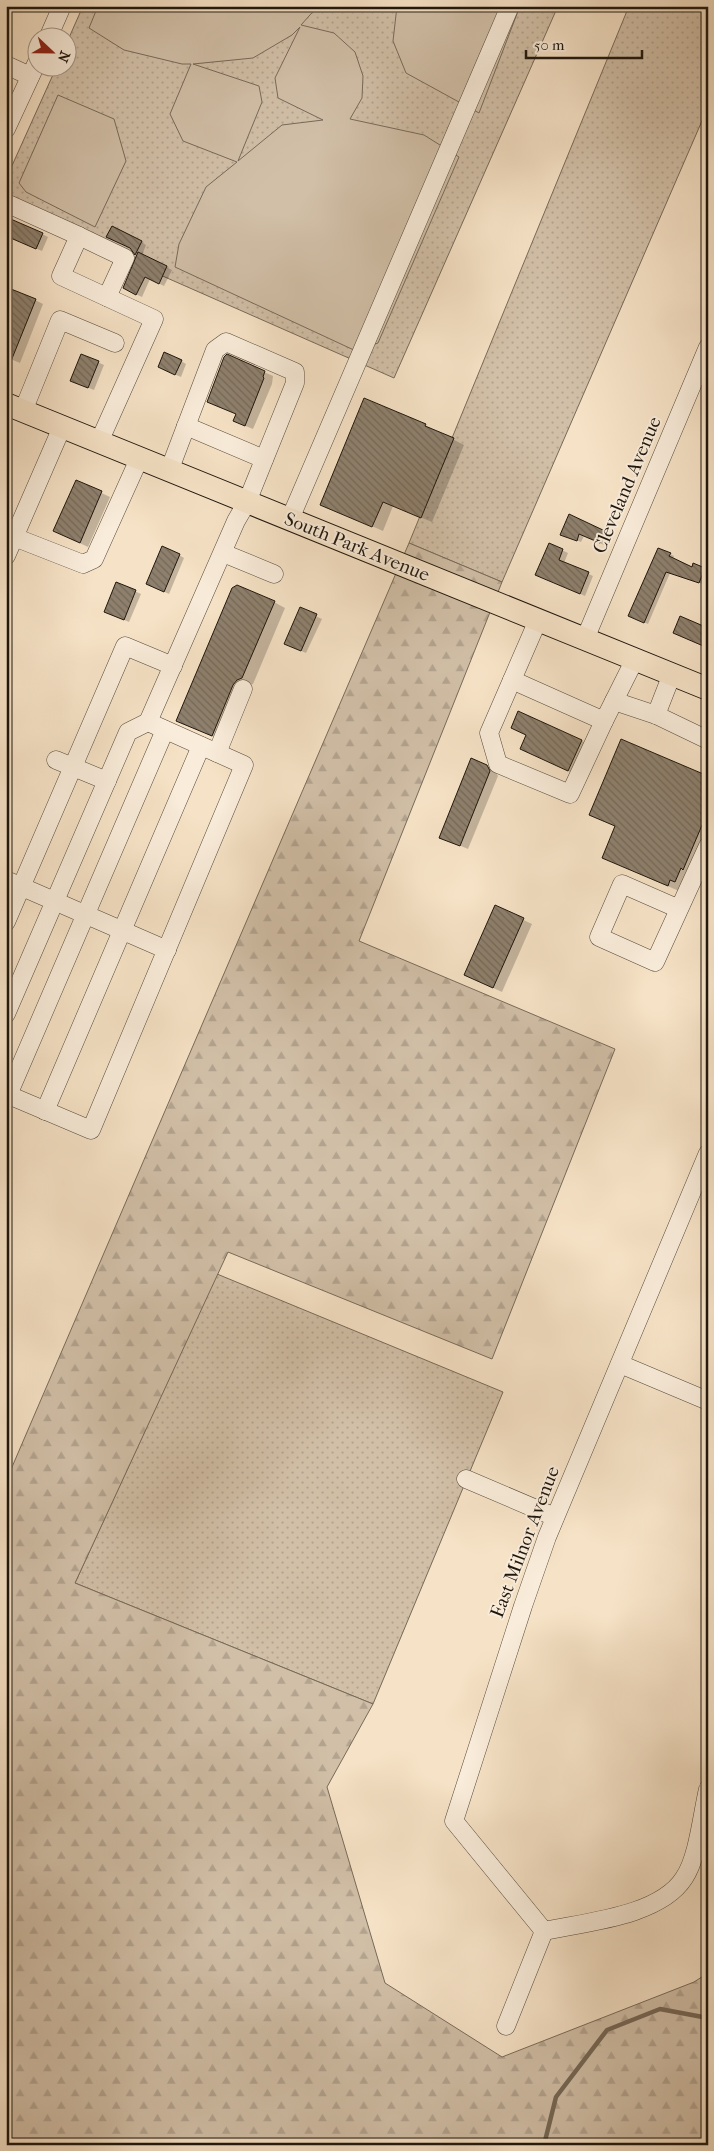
<svg xmlns="http://www.w3.org/2000/svg" width="714" height="2151" font-family="'IM FELL French Canon',serif">
<style>
.grass{fill:url(#grass-dots);stroke:#786a5a}
.forest{fill:url(#forest-firs);stroke:#786a5a}
.pitch{fill:#d1bfa7;stroke:#786a5a;fill-rule:evenodd}
.shadow{fill:#0003}
.lines{fill:none;stroke-linecap:round;stroke-linejoin:round}
.stream{stroke:#746756;stroke-width:4.5}
.building{fill:url(#building-back-hatch);stroke:#1e160d}
.minor-casing{stroke:#54493b;stroke-width:19}
.major-casing{stroke:#1e160d;stroke-width:24}
.minor{stroke:#f9ecda;stroke-width:18}
.major{stroke:#f6e2c6;stroke-width:22}
.labels{text-anchor:middle;dominant-baseline:central;stroke-width:4;stroke-linejoin:round;paint-order:stroke}
.street-label{font-size:19px;fill:#1e160d;stroke:#f9ecda}
</style>
<defs>
<pattern id="grass-dots" width="8" height="8" patternUnits="userSpaceOnUse" patternTransform="scale(1.25)"><rect width="8" height="8" fill="#d1bfa7"/><path d="M2 2h.1M6 6h.1" fill="none" stroke="#b3a38f" stroke-width="1.8" stroke-linecap="round"/></pattern>
<pattern id="forest-firs" width="22" height="20" patternUnits="userSpaceOnUse" patternTransform="scale(1.25)"><rect width="22" height="20" fill="#d1bfa7"/><path d="M5 1l3.5 6h-7zM16 11l3.5 6h-7z" fill="#b3a38f"/></pattern>
<pattern id="building-back-hatch" width="6" height="6" patternUnits="userSpaceOnUse" patternTransform="scale(1.25)"><rect width="6" height="6" fill="#8e806d"/><path d="M-1 5l2 2M0 0l6 6M5-1l2 2" fill="none" stroke="#736858"/></pattern>
</defs>
<rect width="100%" height="100%" fill="#f6e2c6"/>
<filter id="stains"><feTurbulence type="fractalNoise" baseFrequency=".004" numOctaves="4"/><feColorMatrix values="0 0 0 0 .2 0 0 0 0 .09 0 0 0 0 .02 0 0 0 .5 -.17"/></filter>
<radialGradient id="worn" r=".72"><stop offset=".6" stop-color="#630" stop-opacity="0"/><stop offset="1" stop-color="#630" stop-opacity=".3"/></radialGradient>
<g class="grass">
<path d="M83,6H558L394,378L6,207V179L56,68H68V40Z"/>
<path d="M629,6H708V107L502,582L409,543Z"/>
<path d="M217,1274L503,1392L373,1704L75,1583Z"/>
</g>
<path class="forest" d="M409,543L502,582L359,941L615,1049L492,1359L228,1252L75,1583L373,1704L327,1787L385,1983L502,2057L694,1982L708,1973V2145H6V1481Z"/>
<g class="pitch">
<path d="M98,6H318L301,25L334,33L355,52L363,76L362,98L350,119L424,135L459,157L378,343L356,351L175,267L179,244L206,187L237,162L183,141L170,114L191,64H182L124,50L89,28ZM300,27L275,78L278,98L323,120L282,125L238,161L262,102L259,86L193,64L253,58L292,35Z"/>
<path d="M397,6H520L479,113L406,73L393,41Z"/>
<path d="M58,95L114,119L126,161L95,227L26,192L19,183Z"/>
</g>
<g class="shadow">
<path d="M42,234L48,237L42,251L6,236Z"/>
<path d="M141,242L146,245L142,255L172,270L164,286L150,279L142,297L129,291L138,255L131,248Z"/>
<path d="M35,300L43,304L20,363L6,357Z"/>
<path d="M82,355L104,365L94,390L76,383Z"/>
<path d="M228,356L273,376L272,384L253,429L243,425L237,414L208,402Z"/>
<path d="M181,361L186,364L181,377L164,370Z"/>
<path d="M425,425L464,445L432,522L393,506L383,531L322,504Z"/>
<path d="M76,481L110,497L88,547L54,531Z"/>
<path d="M588,525L609,535L604,545L584,536L581,542L566,536Z"/>
<path d="M549,544L568,553L564,563L593,576L585,596L537,575Z"/>
<path d="M670,554L674,556L673,559L693,568L694,565L708,570V584L704,582L703,584L670,573L648,624L634,618Z"/>
<path d="M179,555L184,558L169,594L147,584Z"/>
<path d="M117,583L141,594L129,622L110,614Z"/>
<path d="M274,602L285,608L253,684L248,686L224,742L178,720Z"/>
<path d="M300,609L322,619L306,653L290,646Z"/>
<path d="M582,741L590,745L576,775L521,749Z"/>
<path d="M487,766L495,771L498,776L468,849L440,837Z"/>
<path d="M708,777V843L679,891L603,858L616,827L591,814Z"/>
<path d="M496,907L532,924L502,992L474,979Z"/>
</g>
<g class="lines">
<path class="stream" d="M546,2145L545,2141L556,2097L607,2030L660,2009L708,2018"/>
</g>
<g class="building">
<path d="M6,217L43,233L36,249L6,236Z"/>
<path d="M112,226L142,241L135,255L130,248L106,237Z"/>
<path d="M138,252L167,266L159,284L145,277L136,295L123,288Z"/>
<path d="M6,287L36,299L7,371H6Z"/>
<path d="M164,352L182,360L175,375L158,367Z"/>
<path d="M81,354L99,361L88,388L70,381Z"/>
<path d="M227,354L265,371L263,377L264,378L245,426L233,421L236,414L207,402L224,357Z"/>
<path d="M364,398L426,424L425,426L454,438L421,518L383,502L372,527L320,505Z"/>
<path d="M76,480L102,491L80,543L53,531Z"/>
<path d="M569,514L605,531L600,543L579,534L577,541L560,535Z"/>
<path d="M549,543L563,549L559,560L589,572L580,594L535,575Z"/>
<path d="M162,546L180,554L164,592L146,584Z"/>
<path d="M658,548L671,553L669,556L692,567L693,563L705,568L699,583L666,572L644,623L628,616Z"/>
<path d="M116,582L136,590L124,620L104,612Z"/>
<path d="M237,585L275,601L242,678L237,680L233,685L212,736L176,721L232,588Z"/>
<path d="M300,607L317,614L301,651L284,644Z"/>
<path d="M680,616L708,628V648L673,633Z"/>
<path d="M518,711L582,740L568,771L520,749L526,735L511,728Z"/>
<path d="M621,739L708,776V811L683,870L681,868L675,882L670,880L668,886L602,858L615,826L589,815Z"/>
<path d="M471,758L487,765L490,771L460,846L439,838Z"/>
<path d="M495,905L524,918L493,988L464,975Z"/>
</g>
<g class="lines">
<defs>
<g id="minor">
<path d="M48,38L62,6"/>
<path d="M6,65L30,76"/>
<path d="M6,129L38,60"/>
<path d="M6,203L79,236L61,276L154,319L99,442"/>
<path d="M79,236L125,258L107,297"/>
<path d="M23,411L60,320L115,343"/>
<path d="M186,426L264,459"/>
<path d="M290,519L510,6"/>
<path d="M14,537L83,564L94,559L139,459"/>
<path d="M223,553L274,574"/>
<path d="M6,556L62,427"/>
<path d="M538,620L512,680L604,721L635,659"/>
<path d="M585,639L708,347"/>
<path d="M512,680L489,733L498,764L570,794L604,721"/>
<path d="M614,701L656,715L708,740"/>
<path d="M656,715L672,674"/>
<path d="M217,753L243,689"/>
<path d="M56,760L107,781"/>
<path d="M6,880L167,950"/>
<path d="M679,909L622,884L599,937L655,962L708,846"/>
<path d="M6,922L125,646L173,666"/>
<path d="M6,1014L128,732L148,722"/>
<path d="M6,1094L91,1130L244,765L148,722L236,521L247,502L295,383V372L226,342L215,350L169,471"/>
<path d="M8,1095L165,730"/>
<path d="M45,1111L201,746"/>
<path d="M620,1364L708,1401"/>
<path d="M466,1479L555,1517"/>
<path d="M544,1931L454,1821L523,1606L547,1537L708,1153"/>
<path d="M544,1931C586,1922 660,1916 684,1878C698,1858 702,1814 708,1789"/>
<path d="M506,2026L544,1931"/>
</g>
<path id="major" d="M6,404L708,689"/>
</defs>
<use href="#minor" class="minor-casing"/>
<use href="#major" class="major-casing"/>
<use href="#minor" class="minor"/>
<use href="#major" class="major"/>
</g>
<g class="labels">
<g class="street-label">
<text transform="translate(627 485) rotate(-67)">Cleveland Avenue</text>
<text transform="translate(357 547) rotate(22)">South Park Avenue</text>
<text transform="translate(525 1542) rotate(-69)">East Milnor Avenue</text>
</g>
</g>
<rect width="714" height="2151" fill="none" stroke="#f6e2c6" stroke-width="25"/>
<rect x="8" y="8" width="699" height="2136" fill="none" stroke="#1e160d" stroke-width="2.5"/>
<rect x="12" y="12" width="689" height="2126" fill="none" stroke="#1e160d"/>
<g transform="translate(52 52) rotate(112)"><circle r="24" fill="#f9ecda" stroke="#a19688"/>
<path d="M0-4L9 19L0 12L-9 19Z" fill="#8f2418"/>
<text y="-8" font-size="14" font-weight="bold" text-anchor="middle" fill="#1e160d">N</text>
</g>
<path d="M526 50v8h116v-8" fill="none" stroke="#1e160d" stroke-width="2.5"/>
<text x="534" y="50" font-size="15" fill="#1e160d" stroke="#f9ecda" stroke-width="4" paint-order="stroke">50 m</text>
<rect width="100%" height="100%" filter="url(#stains)"/>
<rect width="100%" height="100%" fill="url(#worn)"/>
</svg>
